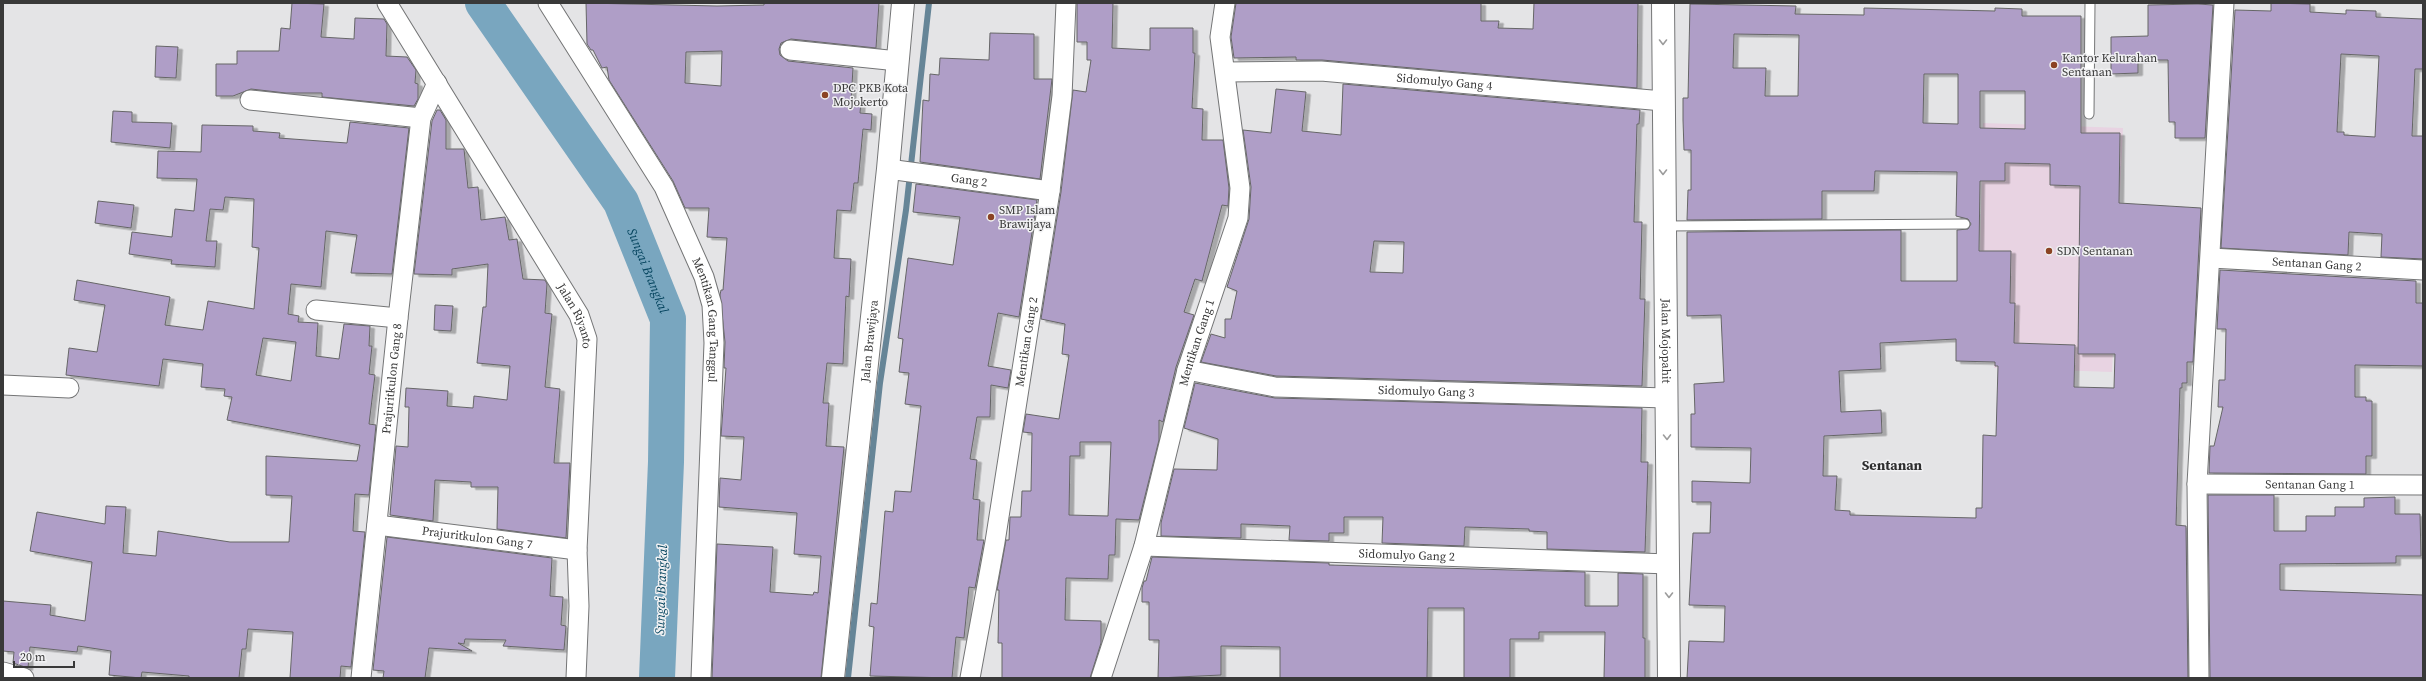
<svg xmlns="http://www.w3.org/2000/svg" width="2426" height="681" font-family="'Source Serif 4',serif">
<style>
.education{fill:#e8d3e2}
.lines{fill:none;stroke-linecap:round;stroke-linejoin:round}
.stream{stroke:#668597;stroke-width:6}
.river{stroke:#79a6bf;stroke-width:36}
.building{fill:#af9ec7;stroke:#666667;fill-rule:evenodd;filter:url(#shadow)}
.service-casing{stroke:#747576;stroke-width:11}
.minor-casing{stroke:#747576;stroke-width:21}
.secondary-casing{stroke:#747576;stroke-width:24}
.service{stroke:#fff;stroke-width:9}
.minor{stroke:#fff;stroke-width:19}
.secondary{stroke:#fff;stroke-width:22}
.oneway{stroke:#9c9c9c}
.poi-dot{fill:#8b4323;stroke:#f1f1f3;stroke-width:1.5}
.labels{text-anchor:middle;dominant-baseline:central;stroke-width:3;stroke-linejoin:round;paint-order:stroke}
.poi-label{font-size:12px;fill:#393939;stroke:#f1f1f3;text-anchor:start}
.street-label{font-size:12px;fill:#393939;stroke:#f1f1f3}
.water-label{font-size:13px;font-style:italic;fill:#05445e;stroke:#f1f1f3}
.quarter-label{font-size:14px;font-weight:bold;fill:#2e2e2f;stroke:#f1f1f3}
</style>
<defs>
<filter id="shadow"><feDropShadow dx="4.5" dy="2.5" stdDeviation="0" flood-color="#0004"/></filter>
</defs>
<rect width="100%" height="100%" fill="#e4e4e6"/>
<path class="education" d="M1983,123L2123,128L2112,372L1994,368V304H1979Z"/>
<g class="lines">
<path class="stream" d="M848,678L880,383L906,210L929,3"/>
<path class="river" id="s1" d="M483,3L621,202L668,319L666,462L657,678"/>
</g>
<g class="building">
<path d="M292,3L324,4L321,37L354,39L355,18L384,19L387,24L386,56L407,57L416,70L415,83L418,84V99L414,106L322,97V93H286L251,89L233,96H216V64H237V51H279L281,28L290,29Z"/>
<path d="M586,3L717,6L764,5V3H879L876,48L791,39L781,43L779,49L780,55L788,61L853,68L851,102H861L860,113L872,114L871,130L863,129L858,183H854L851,211L837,210L834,258L851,259L849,297L846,296L843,364L827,363L823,403H829L826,446L844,447L821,678H712L717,544L773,547L770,592L813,595L814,592L818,593L821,556L794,554L797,513L719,507L720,478L741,480L744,437L721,436L726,368H724L725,342L720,295L721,290H723L727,238L707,237L709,208H685L673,181L609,80L607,67L602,68L593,50H591L587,44ZM722,51L721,86L685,83L686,52Z"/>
<path d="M1077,3H1113L1112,48L1150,50V28H1193V53H1195L1192,108L1203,109L1202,140H1223L1229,188L1228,206L1222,205L1202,281L1195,279L1184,312L1194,315L1176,367L1163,422L1159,420V440L1139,520L1116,519L1115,555H1109L1108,579L1066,578L1065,620L1101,621V643L1090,678H1002V643H998L999,590H997L1006,540H1009L1010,517H1021L1022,491H1031L1032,433L1023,432L1026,414L1059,419L1069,355L1062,354L1065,324L1041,319L1061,192L1073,90L1086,92L1091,60H1087V42H1077ZM1080,442H1111L1108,516L1069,515L1070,456H1080Z"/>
<path d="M1236,3H1481V21H1499L1498,28L1533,29L1534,3H1638L1637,88L1322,60H1296V57L1234,58L1231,37Z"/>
<path d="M2271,3L2310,4V12L2346,14V10L2376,11V17L2423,19V69H2415L2412,136H2423V259L2381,257L2382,234L2349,232L2348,255L2221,248L2235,10L2271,11ZM2341,54L2379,56L2375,137L2344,135V132H2337Z"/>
<path d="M1690,4L1796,6L1795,14L1864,15V8L1995,11V8L2022,9V16H2081V133H2120L2119,203L2201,208L2193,362H2187V383H2182V388H2180L2176,525L2186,526L2188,678H1687L1689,641L1724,642L1725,606L1689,605L1693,533H1710L1711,502H1692V481L1750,483L1751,448L1691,447V414H1695L1694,384L1724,382L1721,315L1687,316V232L1901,230V281H1957V230L1968,229L1971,224L1968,219L1956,216L1957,172L1875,171L1874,191H1822V219L1687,220L1688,190H1691V150H1684L1683,120V98H1688ZM1734,34L1799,35L1798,96H1765L1766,68H1733ZM1924,74H1958V124L1923,123ZM1980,91H2025V129L1980,128ZM2005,163L2050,164V185L2080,186L2078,354H2115L2114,388L2074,387L2075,345L2014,343L2015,303H2010L2011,251H1979L1980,181H2005ZM1956,339V361L1995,362V366H1998L1996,436L1983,435L1982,508H1976V518L1850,515V511L1835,510L1837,476H1823L1824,436L1882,433L1881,410L1841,412L1839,371L1881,369L1880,343Z"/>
<path d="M2198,4L2213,5L2205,138H2175V122H2169L2168,60H2138V73L2111,74V37L2148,36V5Z"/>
<path d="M990,33L1034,34V79H1052L1040,179L920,162L923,100L929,101L930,74L939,75L940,58L989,60Z"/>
<path d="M156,46L178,47L176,78L155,77Z"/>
<path d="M1343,84L1640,110L1639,124H1637L1634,222H1642L1640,299H1645L1642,386L1276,376L1201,362L1211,334L1225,338V319H1231L1237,291L1227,287L1249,219L1251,187L1243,130L1271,133L1276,89L1306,92L1302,131L1341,135ZM1374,241L1404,242L1403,273L1370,272Z"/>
<path d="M437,110H440L446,120V149H464L468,188L478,187L481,220L505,217L509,240L517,239L523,279L545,280L547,284L545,313L552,314L545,387L560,389L554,463H570L566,538L497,529L498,487H471V482L435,480L433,521L390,515L396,446L408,447L409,407H405L406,388L448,391L447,406L473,408L474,396L507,400L510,366L477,363L483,307H486L488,264L452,269V275L414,274L432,121Z"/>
<path d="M113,111L132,112V122L172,123L170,148L111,142Z"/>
<path d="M350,122L409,128L392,274L351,273L357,235L326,231L321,287L291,284L288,314L299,316L298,322L318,323L316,356L339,359L344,324L370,326L369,346H372L369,374L375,375L369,424L376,425L369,495L355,494L353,531L365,532L351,667L341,666L340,678H290L293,632L248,629L246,649H242L239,678H189V676L142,672L141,678L109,675L111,651L78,646L77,652L30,647L28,668L13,663L14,652L3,651V601L51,605L50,615L85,621L92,562L30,551L37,512L105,524L106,506L126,507L123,553L156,556L158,531L230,542H289L292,496L266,495V456L357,461L360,445L227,420L232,397L224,396L225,389L201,387L203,364L163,359L159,386L66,375L69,348L97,352L105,305L74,300L77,280L170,297L165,325L203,330L208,301L254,309L259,248L252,247L254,199L225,197L223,210L210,209L206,241H217L215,267L171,264L172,260L129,254L132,232L172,237L175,209L194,211L197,179L157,178L158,151L201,152L202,125L253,126V131L280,133L279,138L347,143ZM263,338L296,342L291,381L256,375Z"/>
<path d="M916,184L1037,200L1019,317L998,313L988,366L1011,370L1008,388L991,385L990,417H977L970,459L977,460L973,499L980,500L977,540H984L975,588L969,587L964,638L956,637L952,678L870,676L874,627L869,626L871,603L877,604L885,511L893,512L895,491L911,492L921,406L905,404L909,373L899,372L903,339L898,338L908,258L953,265L960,217L913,212Z"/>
<path d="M98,201L134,205L131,228L95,223Z"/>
<path d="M2220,270L2416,281V303H2423V366L2355,365V397H2366V401H2372V456H2366V474L2209,473L2210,446H2214L2223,407H2218L2219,380H2225L2226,329H2217Z"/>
<path d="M435,305L453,306L451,331L434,330Z"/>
<path d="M1195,383L1275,398L1642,408L1641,462H1648L1645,552L1547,549V532L1529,531V529L1465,527L1464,546L1382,543L1383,517H1344V533H1329V541L1289,540L1290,526L1241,524V538L1161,536V523L1174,469L1217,470L1218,439L1184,428Z"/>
<path d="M2208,495H2274V531H2306V516H2335V507H2364V498L2395,497V514H2420L2421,556H2396V563L2280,564V590L2423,595V678H2210Z"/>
<path d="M387,537L552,558L550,596L563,597L561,625L566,626L564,650L503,646L506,640L465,639L464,644L458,643L472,651L429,648L425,678H383L384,671L373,670Z"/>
<path d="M1152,557L1329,563V565L1585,572V606H1618V573L1643,574V638H1645V678H1604L1605,632H1539V639H1510V678H1464V608H1428L1427,678H1280V647L1221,646V675L1158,678L1159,640H1149V602H1142V588L1144,581H1146Z"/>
</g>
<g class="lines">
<defs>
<g id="service">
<path d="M2089,114L2090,3"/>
<path d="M1664,226L1965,224"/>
</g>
<g id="minor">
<path id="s2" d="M387,3L579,315L587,339L577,550L579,606L576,678"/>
<path id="s3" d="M548,3L664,187L704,277L712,305L714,343L701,678"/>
<path d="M790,50L898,61"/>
<path id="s4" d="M1225,72L1321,71L1663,101"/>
<path d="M250,100L421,118"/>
<path id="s5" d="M888,169L1050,191"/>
<path id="s6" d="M2211,258L2423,270"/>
<path d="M316,310L398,318"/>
<path id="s7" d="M1187,370L1275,387L1667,398"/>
<path d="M3,385L69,388"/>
<path id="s8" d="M2197,484L2423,485"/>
<path id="s9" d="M377,525L577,550"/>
<path id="s10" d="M1144,546L1669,564"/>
<path d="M3,672L24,678"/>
<path id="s11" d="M361,678L398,318L421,118L437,83"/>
<path id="s12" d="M970,678L995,542L1050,191L1062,96L1066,3"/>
<path id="s13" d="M1101,678L1144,546L1187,370L1238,218L1240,188L1220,37L1225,3"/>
<path d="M2199,678L2197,484L2224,3"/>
</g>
<g id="secondary">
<path id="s14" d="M1663,3L1669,678"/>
<path id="s15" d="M833,678L888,169L903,3"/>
</g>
</defs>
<use href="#service" class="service-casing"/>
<use href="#minor" class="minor-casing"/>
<use href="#secondary" class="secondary-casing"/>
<use href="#service" class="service"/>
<use href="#minor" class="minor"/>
<use href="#secondary" class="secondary"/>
</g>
<defs><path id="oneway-chevron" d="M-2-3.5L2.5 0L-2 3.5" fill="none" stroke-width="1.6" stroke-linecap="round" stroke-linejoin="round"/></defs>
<g class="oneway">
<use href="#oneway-chevron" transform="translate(1663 42) rotate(90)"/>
<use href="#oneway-chevron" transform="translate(1663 172) rotate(90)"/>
<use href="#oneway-chevron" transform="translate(1667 437) rotate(89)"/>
<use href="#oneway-chevron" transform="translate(1669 595) rotate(90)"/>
</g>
<g class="poi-dot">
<circle cx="2054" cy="65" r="4"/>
<circle cx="825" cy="95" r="4"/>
<circle cx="991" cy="217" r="4"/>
<circle cx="2049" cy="251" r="4"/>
</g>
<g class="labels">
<g class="poi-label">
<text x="2062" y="58">Kantor Kelurahan<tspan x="2062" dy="14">Sentanan</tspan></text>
<text x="833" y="88">DPC PKB Kota<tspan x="833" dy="14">Mojokerto</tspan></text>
<text x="999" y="210">SMP Islam<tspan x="999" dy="14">Brawijaya</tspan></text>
<text x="2057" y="251">SDN Sentanan</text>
</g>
<g class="street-label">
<text stroke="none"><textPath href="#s4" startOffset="220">Sidomulyo Gang 4</textPath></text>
<text stroke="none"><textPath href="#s5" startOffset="82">Gang 2</textPath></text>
<text stroke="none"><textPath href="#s6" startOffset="106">Sentanan Gang 2</textPath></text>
<text stroke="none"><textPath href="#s2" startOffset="366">Jalan Riyanto</textPath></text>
<text stroke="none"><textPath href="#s3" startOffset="359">Mentikan Gang Tanggul</textPath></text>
<text stroke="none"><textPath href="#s15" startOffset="339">Jalan Brawijaya</textPath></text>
<text stroke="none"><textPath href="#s12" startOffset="341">Mentikan Gang 2</textPath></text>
<text stroke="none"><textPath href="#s14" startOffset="338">Jalan Mojopahit</textPath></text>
<text stroke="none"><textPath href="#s13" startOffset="349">Mentikan Gang 1</textPath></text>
<text stroke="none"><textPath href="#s11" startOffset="301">Prajuritkulon Gang 8</textPath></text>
<text stroke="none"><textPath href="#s7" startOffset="241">Sidomulyo Gang 3</textPath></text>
<text stroke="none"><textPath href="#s8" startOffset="113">Sentanan Gang 1</textPath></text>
<text stroke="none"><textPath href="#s9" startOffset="101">Prajuritkulon Gang 7</textPath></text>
<text stroke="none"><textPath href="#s10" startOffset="263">Sidomulyo Gang 2</textPath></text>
</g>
<g class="water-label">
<text stroke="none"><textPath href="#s1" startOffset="316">Sungai Brangkal</textPath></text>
<text transform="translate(661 590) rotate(-88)">Sungai Brangkal</text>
</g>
<g class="quarter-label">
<text x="1892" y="465">Sentanan</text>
</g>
</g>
<rect width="2426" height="681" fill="none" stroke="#393939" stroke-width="8"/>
<path d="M14 661v6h60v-6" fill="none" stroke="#393939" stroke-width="2"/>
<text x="20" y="661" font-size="12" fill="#393939" stroke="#f1f1f3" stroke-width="3" paint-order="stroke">20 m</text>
</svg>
